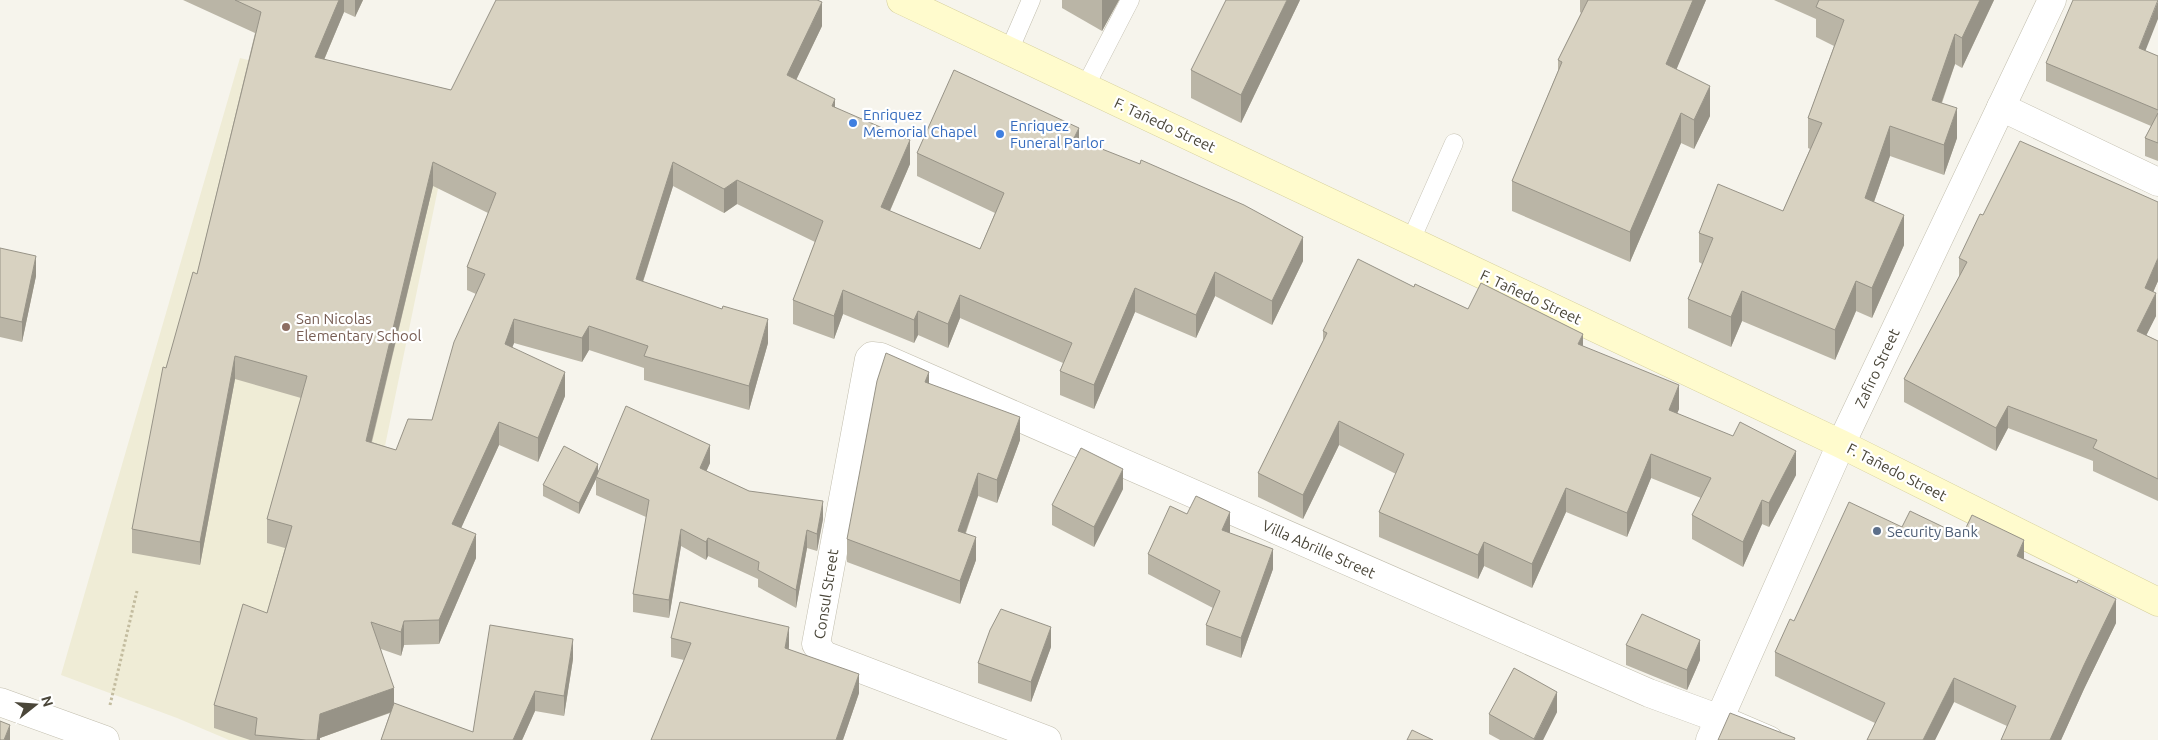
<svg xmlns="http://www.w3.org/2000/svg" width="2158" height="740" font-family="Ubuntu,sans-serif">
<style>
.education{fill:#efecd6}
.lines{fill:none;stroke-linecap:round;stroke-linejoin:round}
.service-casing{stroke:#c2beae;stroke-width:19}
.minor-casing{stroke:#c2beae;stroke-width:29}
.tertiary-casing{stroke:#c2beae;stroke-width:29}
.secondary-casing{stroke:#d5cf9b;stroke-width:29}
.path{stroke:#c3bc9f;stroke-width:3;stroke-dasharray:2.5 2.5;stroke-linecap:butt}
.service{stroke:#fff;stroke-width:18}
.minor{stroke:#fff;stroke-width:28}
.tertiary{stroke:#fff;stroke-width:28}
.secondary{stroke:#fffbcd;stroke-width:28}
.wall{fill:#bab5a6;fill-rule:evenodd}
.shaded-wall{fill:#979387}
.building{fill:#d8d2c1;stroke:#979387;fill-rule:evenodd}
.shop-dot{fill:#3f7fe0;stroke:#fff;stroke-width:2}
.education-dot{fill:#8d6e63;stroke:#fff;stroke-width:2}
.service-dot{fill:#5c6f8a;stroke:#fff;stroke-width:2}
.labels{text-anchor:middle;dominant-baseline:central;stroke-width:4.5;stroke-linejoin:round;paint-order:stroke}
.shop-label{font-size:15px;fill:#366cbe;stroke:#fff;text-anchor:start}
.street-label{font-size:15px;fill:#4a4639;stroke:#fff}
.education-label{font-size:15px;fill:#785e54;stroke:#fff;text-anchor:start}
.service-label{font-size:15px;fill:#4e5e75;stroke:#fff;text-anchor:start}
</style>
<rect width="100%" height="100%" fill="#f6f4ec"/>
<path class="education" d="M240,58L454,111L365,543L252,740H229L177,718L61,675Z"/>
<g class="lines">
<defs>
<g id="service">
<path d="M1009,51L1031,0"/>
<path d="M1085,87L1130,0"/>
<path d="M1411,240L1454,143"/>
</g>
<g id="minor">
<path d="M2001,107L2158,182"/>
<path d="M1047,740L824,655L816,644L869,359L872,356L881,357L1649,693L1720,719L1769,740"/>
<path d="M1710,740L1841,444L2052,0"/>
</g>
<path id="tertiary" d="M0,702L105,740"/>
<path id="secondary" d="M901,0L1841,444L2158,602"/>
</defs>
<use href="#service" class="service-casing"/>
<use href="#minor" class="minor-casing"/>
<use href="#tertiary" class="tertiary-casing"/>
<use href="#secondary" class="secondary-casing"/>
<path class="path" d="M110,705L137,591"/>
<use href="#service" class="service"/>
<use href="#minor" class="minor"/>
<use href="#tertiary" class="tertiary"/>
<use href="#secondary" class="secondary"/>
</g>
<g class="wall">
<path d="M183,0H363L355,17L344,12L324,60L451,90L822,26L796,80L835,107L910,164L890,211L980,249L995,213L917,176V153L1079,139L1303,261L1272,325L1215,296L1196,338L1135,312L1094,409L1060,395V371L1063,363L960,318L948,348L918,335L914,343L843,314L834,339L793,324V300L815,242L737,204L724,213L673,186L643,282L768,343L749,410L644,380V368L589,350L582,362L514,343L512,347L565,396L538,462L499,445L461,528L476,558L439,644L404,645L401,656L381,649L394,704L473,732L573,659L564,716L535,711L522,740H381L390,713L320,738V740H250L214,728V705L267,613L285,548L267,543V519L301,398L235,379L200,565L132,553V529L166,368L197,274L255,33ZM433,186L488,213L467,267V290L476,294L432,420L396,450L372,442Z"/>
<path d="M1062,0H1119L1102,31L1062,8Z"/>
<path d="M1300,0L1241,123L1191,98V70Z"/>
<path d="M1580,0H1706L1676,69L1710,116L1694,149L1681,143L1630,262L1512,211V181L1558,71V60L1581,13L1580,12Z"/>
<path d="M1774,0H1994L1962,68L1955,64L1942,103L1957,138L1944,175L1890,156L1874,202L1904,245L1872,318L1856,311L1835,360L1742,321L1731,347L1688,328V299L1702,264L1699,262V233L1783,211L1810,149L1808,148V118L1834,46L1816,37V19Z"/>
<path d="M2145,51L2158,56V161L2145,156V138L2151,126L2046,81V63Z"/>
<path d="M0,248L36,276L22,342L0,337Z"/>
<path d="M1959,258L2158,281L2153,292L2156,316L2146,335L2158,341V501L2093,471V461L2008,428L1996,451L1904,402V379L1959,277Z"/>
<path d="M1414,287L1468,309L1583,346L1679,409L1677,413L1796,475L1769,527L1762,524L1743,567L1692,539V515L1701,498L1651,478L1627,537L1566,512L1532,588L1484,566L1478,579L1379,537V512L1396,474L1339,445L1303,519L1258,497V473L1323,341V331Z"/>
<path d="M929,383L1020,440L997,503L978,496L966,533L976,560L960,604L847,562V539Z"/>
<path d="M710,463L706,471L749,491L823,519L817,551L807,548L796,608L758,587V579L708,556L706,560L681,546L669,618L633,612V594L646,517L596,495V479L579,514L543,496V485L598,472Z"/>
<path d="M1123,489L1094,547L1052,525V505Z"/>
<path d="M1187,514L1230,532V533L1273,569L1241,658L1206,645V625L1213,608L1148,574V554Z"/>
<path d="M1902,527L1962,536L2024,559L2116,623L2084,689L2061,740H2001L2007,726L1954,702L1935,740H1867L1875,723L1775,676V652L1794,621Z"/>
<path d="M671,638L789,646V649L859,693L843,740H651L684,660L671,657Z"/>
<path d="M1626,645L1700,660L1687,690L1626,665Z"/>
<path d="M1051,647L1031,702L978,683V663Z"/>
<path d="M1557,712L1543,740H1500L1489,734V714Z"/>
</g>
<g class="shaded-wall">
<path d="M339,0H344V12L315,81V57Z"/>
<path d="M355,0H363L355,17Z"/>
<path d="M1102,0H1119L1102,31Z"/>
<path d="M1287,0H1300L1241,123V95Z"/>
<path d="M1693,0H1706L1666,94V64Z"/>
<path d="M1980,0H1994L1962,68V38Z"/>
<path d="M2158,1V19L2139,67V48Z"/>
<path d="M822,2V26L787,99V75Z"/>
<path d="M1955,34V64L1932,129V100Z"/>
<path d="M1710,86V116L1694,149V120Z"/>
<path d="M835,99V123L832,106Z"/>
<path d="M1957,108V138L1944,175V145Z"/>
<path d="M1681,113V143L1630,262V232Z"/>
<path d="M1890,126V156L1865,227V198Z"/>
<path d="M1079,128V152L1074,138Z"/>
<path d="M910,140V164L881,231V207Z"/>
<path d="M433,162V186L366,464V441Z"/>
<path d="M673,162V186L636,303V279Z"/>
<path d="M737,180V204L724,213V189Z"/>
<path d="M1904,215V245L1872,318V288Z"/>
<path d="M1303,237V261L1272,325V301Z"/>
<path d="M36,256V276L22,342V322Z"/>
<path d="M2158,258V281L2145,311V288Z"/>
<path d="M1215,272V296L1196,338V315Z"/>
<path d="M1856,281V311L1835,360V330Z"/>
<path d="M1135,288V312L1094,409V385Z"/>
<path d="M843,290V314L834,339V316Z"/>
<path d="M1742,291V321L1731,347V317Z"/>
<path d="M2156,293V316L2137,354V331Z"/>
<path d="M960,295V318L948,348V324Z"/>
<path d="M918,311V335L914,343V320Z"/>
<path d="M514,319V343L505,367V344Z"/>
<path d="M768,319V343L749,410V386Z"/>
<path d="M589,326V350L582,362V338Z"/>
<path d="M1583,334V358L1578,344Z"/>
<path d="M235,356V379L200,565V542Z"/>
<path d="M565,372V396L538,462V438Z"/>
<path d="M929,372V395L925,382Z"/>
<path d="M1679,385V409L1669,434V410Z"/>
<path d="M2008,406V428L1996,451V428Z"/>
<path d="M1020,417V440L997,503V480Z"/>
<path d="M1339,421V445L1303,519V495Z"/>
<path d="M499,422V445L452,548V524Z"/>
<path d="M710,445V463L700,486V468Z"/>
<path d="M1796,451V475L1769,527V503Z"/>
<path d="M1651,454V478L1627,537V513Z"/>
<path d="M598,464V475L596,477V479L579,514V503Z"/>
<path d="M1123,469V489L1094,547V527Z"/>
<path d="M978,473V496L958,554V531Z"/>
<path d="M1566,488V512L1532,588V564Z"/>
<path d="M1762,500V524L1743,567V542Z"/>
<path d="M823,501V519L817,551V534Z"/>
<path d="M1230,512V532L1222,550V530Z"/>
<path d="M681,529V546L669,618V600Z"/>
<path d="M807,530V548L796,608V590Z"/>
<path d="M476,534V558L439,644V620Z"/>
<path d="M976,537V560L960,604V581Z"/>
<path d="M708,538V556L706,560V542Z"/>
<path d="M2024,540V565L2017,556Z"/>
<path d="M1484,542V566L1478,579V555Z"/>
<path d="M1273,549V569L1241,658V638Z"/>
<path d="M2116,599V623L2084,689L2061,740H2050L2084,665Z"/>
<path d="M404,621V645L401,656V632Z"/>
<path d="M789,627V646L785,667V648Z"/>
<path d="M1051,627V647L1031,702V682Z"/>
<path d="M573,639V659L564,716V696Z"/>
<path d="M1700,640V660L1687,690V670Z"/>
<path d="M859,674V693L843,740H836Z"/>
<path d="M1954,678V702L1935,740H1923Z"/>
<path d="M394,688V711L320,738V740H317L320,714Z"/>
<path d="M535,691V711L522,740H513Z"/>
<path d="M1557,692V712L1543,740H1534Z"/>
<path d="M10,725V740H4Z"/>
</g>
<g class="building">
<path d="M235,0H339L315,57L451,90L496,0H817L822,2L787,75L835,99L832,106L910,140L881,207L980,249L1004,193L917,153L954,70L1079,128L1074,138L1140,164L1141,160L1244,205L1303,237L1272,301L1215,272L1196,315L1135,288L1094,385L1060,371L1072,343L960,295L948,324L918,311L914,320L843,290L834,316L793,300L823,221L737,180L724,189L673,162L636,279L722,309L723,306L768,319L749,386L644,356L648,346L589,326L582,338L514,319L505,344L565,372L538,438L499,422L452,524L476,534L439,620L404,621L401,632L371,622L394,688L320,714L317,740H306L255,735L257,718L214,705L243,604L267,613L292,526L267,519L307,376L235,356L200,542L132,529L163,367L166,368L193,272L197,274L261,12ZM433,162L496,193L467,267L485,274L454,342L432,420L408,419L396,450L366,441Z"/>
<path d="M1226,0H1287L1241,95L1191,70Z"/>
<path d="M1588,0H1693L1666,64L1710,86L1694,120L1681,113L1630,232L1512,181L1562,62L1558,60Z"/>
<path d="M1819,0H1980L1962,38L1955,34L1932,100L1957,108L1944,145L1890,126L1865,198L1904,215L1872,288L1856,281L1835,330L1742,291L1731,317L1688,299L1713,238L1699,233L1718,184L1783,211L1822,123L1808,118L1844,20L1816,7Z"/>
<path d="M2073,0H2158L2139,48L2158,56V110L2046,63Z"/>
<path d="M2158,113V143L2145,138Z"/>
<path d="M2020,141L2158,202V258L2145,288L2156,293L2137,331L2158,341V479L2093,448L2097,440L2008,406L1996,428L1904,379L1967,262L1959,258L1980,214L1983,215Z"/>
<path d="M0,248L36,256L22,322L0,317Z"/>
<path d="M1358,259L1414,287L1415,284L1468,309L1481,283L1583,334L1578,344L1679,385L1669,410L1733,436L1740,422L1796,451L1769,503L1762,500L1743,542L1692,515L1711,478L1651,454L1627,513L1566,488L1532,564L1484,542L1478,555L1379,512L1404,454L1339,421L1303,495L1258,473L1327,333L1323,331Z"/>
<path d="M886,353L929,372L925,382L1020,417L997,480L978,473L958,531L976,537L960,581L847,539L877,381Z"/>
<path d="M626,406L710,445L700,468L749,491L823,501L817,534L807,530L796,590L758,570L759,562L708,538L706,542L681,529L669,600L633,594L649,500L596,477Z"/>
<path d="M564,446L598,464L579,503L543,485Z"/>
<path d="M1081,448L1123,469L1094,527L1052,505Z"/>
<path d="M1196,496L1230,512L1222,530L1273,549L1241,638L1206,625L1220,591L1148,554L1170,506L1187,514Z"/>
<path d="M1849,502L1902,527L1910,511L1962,536L1972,515L2024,540L2017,556L2077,583L2078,580L2116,599L2084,665L2050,740H2001L2016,706L1954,678L1923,740H1867L1885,703L1775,652L1790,619L1794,621Z"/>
<path d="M680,602L789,627L785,648L859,674L836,740H651L691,643L671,638Z"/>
<path d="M1001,609L1051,627L1031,682L978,663L990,630Z"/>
<path d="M1642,614L1700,640L1687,670L1626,645Z"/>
<path d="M490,625L573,639L564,696L535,691L513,740H381L394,703L473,732Z"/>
<path d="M1514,668L1557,692L1534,739L1489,714Z"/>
<path d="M1730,713L1795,738L1794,740H1718Z"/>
<path d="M0,721L10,725L4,740H0Z"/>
<path d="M1412,730L1433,740H1407Z"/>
</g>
<g class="shop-dot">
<circle cx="853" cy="123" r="5"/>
<circle cx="1000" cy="134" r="5"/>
</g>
<circle class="education-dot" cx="286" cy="327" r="5"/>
<circle class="service-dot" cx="1877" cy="531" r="5"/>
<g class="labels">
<g class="shop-label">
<text x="863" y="114">Enriquez<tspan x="863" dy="17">Memorial Chapel</tspan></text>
<text x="1010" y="125">Enriquez<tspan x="1010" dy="17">Funeral Parlor</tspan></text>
</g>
<g class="street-label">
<text transform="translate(1165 125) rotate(25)">F. Tañedo Street</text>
<text transform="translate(1531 297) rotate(25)">F. Tañedo Street</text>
<text transform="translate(1877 368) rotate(-65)">Zafiro Street</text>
<text transform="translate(1897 472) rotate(27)">F. Tañedo Street</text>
<text transform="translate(1319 549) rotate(24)">Villa Abrille Street</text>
<text transform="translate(826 594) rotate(-81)">Consul Street</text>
</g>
<g class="education-label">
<text x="296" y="318">San Nicolas<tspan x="296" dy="17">Elementary School</tspan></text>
</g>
<g class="service-label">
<text x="1887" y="531">Security Bank</text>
</g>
</g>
<g transform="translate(35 705) rotate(73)" stroke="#ffffff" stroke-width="4" paint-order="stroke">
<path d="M0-4L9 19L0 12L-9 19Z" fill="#4a4639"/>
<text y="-8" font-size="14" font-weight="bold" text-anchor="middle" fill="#4a4639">N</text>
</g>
</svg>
